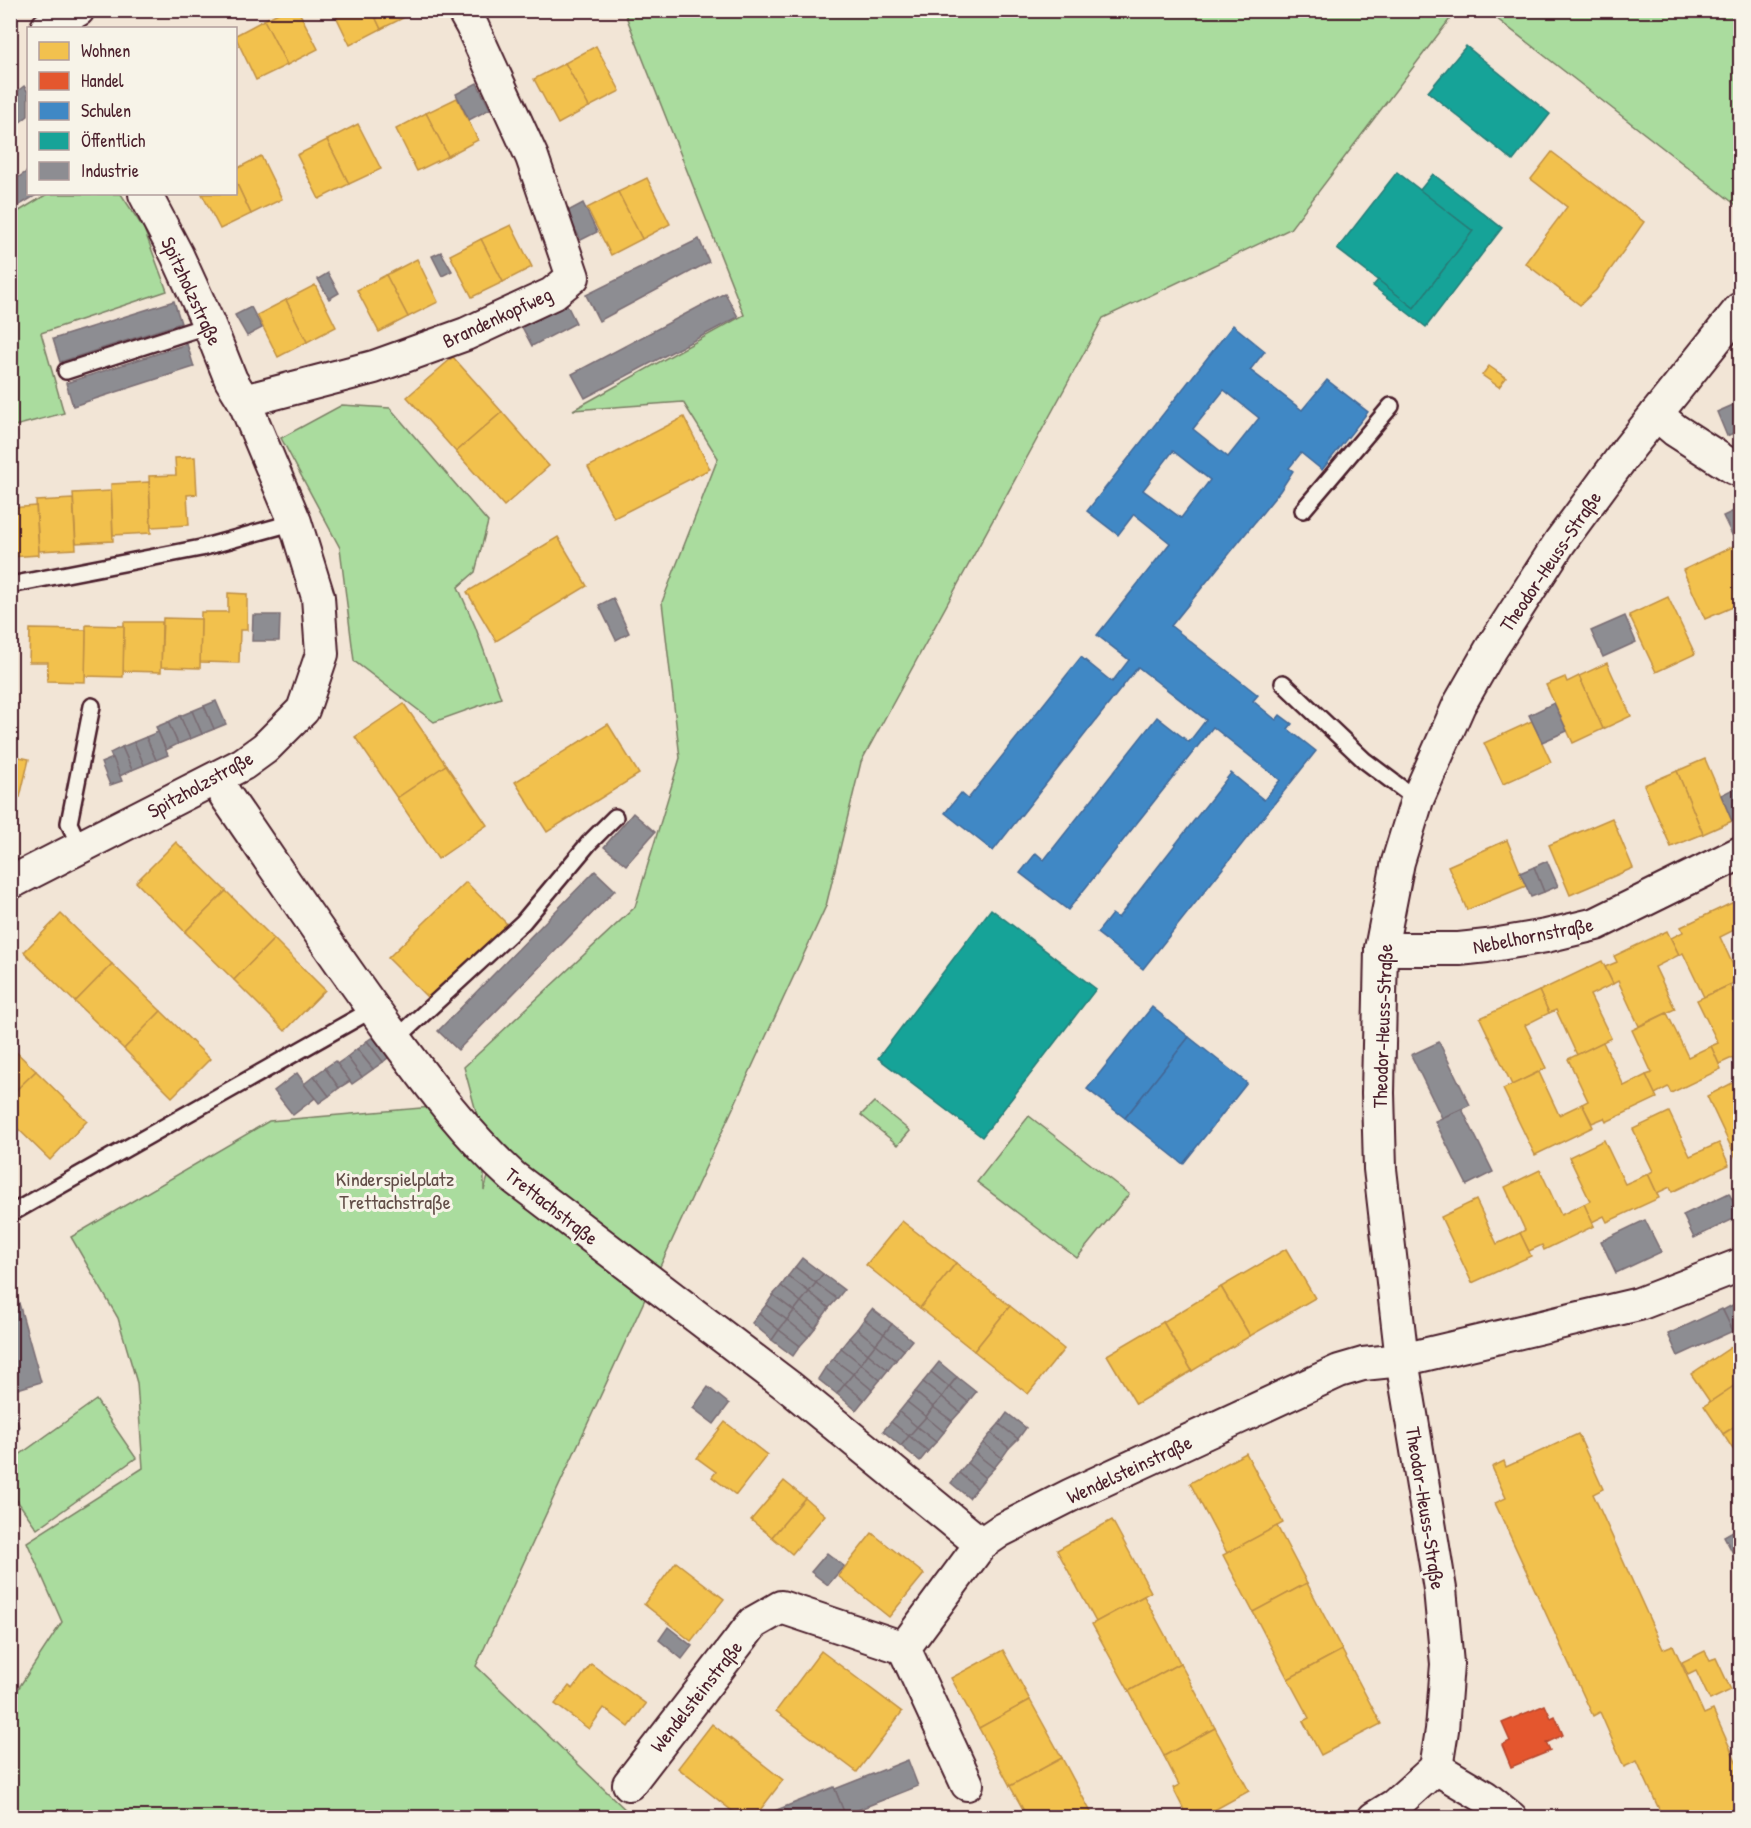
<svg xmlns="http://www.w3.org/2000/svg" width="1751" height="1828" font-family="'Patrick Hand',sans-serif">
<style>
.green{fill:#aadc9e;stroke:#7a7e64;stroke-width:1.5}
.homes{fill:#f2c14e;stroke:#c09044;stroke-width:1.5}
.shops{fill:#e4572e;stroke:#b6462d;stroke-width:1.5}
.schools{fill:#3f88c5;stroke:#426897;stroke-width:1.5;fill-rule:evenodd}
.public{fill:#17a398;stroke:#267b77;stroke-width:1.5}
.industry{fill:#8d8d92;stroke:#796c73;stroke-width:1.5}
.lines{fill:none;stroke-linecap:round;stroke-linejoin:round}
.lane-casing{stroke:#4a1f2b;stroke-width:20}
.street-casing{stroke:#4a1f2b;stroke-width:36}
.lane{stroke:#f7f3e8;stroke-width:15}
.street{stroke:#f7f3e8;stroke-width:32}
.labels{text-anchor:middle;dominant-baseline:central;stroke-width:6;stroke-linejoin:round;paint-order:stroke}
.street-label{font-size:20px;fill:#4a1f2b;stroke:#f7f3e8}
.park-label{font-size:20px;fill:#624e48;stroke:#f7f3e8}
</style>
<rect width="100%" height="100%" fill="#f2e5d6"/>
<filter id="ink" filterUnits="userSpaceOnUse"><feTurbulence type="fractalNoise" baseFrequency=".0167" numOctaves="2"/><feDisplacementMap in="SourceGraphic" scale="12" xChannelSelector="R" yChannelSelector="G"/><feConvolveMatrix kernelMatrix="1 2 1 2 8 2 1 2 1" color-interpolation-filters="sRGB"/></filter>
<g filter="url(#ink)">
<g class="green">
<path d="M624,11H1456L1290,229L1103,318L861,762L826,906L476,1666L633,1817H11L10,1701L62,1622L27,1542L143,1468L137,1383L118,1318L71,1237L269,1121L433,1107L484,1166V1190L491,1167L464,1067L635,907L680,758L662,602L718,458L683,402L573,410L744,315Z"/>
<path d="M1487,11H1740V208Z"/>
<path d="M47,194H121L144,229L167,291L41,333L64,413L11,427V216Z"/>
<path d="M342,405L390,408L488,522L475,572L458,587L475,626L501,698L434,722L354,661L340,548L281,438Z"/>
<path d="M874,1102L910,1131L898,1145L861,1115Z"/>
<path d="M1029,1116L1129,1194L1077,1258L977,1182Z"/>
<path d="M96,1400L136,1458L37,1529L11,1492V1461Z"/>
</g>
<g class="homes">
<path d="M284,10H298L318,49L287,65L264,20Z"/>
<path d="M333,10H372L381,29L350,45Z"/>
<path d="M372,10H409L411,14L381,29Z"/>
<path d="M264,20L287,65L256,80L236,38V35Z"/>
<path d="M596,46L620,91L589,107L565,63Z"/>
<path d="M565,63L589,107L558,124L534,79Z"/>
<path d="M457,98L478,140L448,156L426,113Z"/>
<path d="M426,113L448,156L417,171L396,129Z"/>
<path d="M358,124L381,169L349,184L327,140Z"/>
<path d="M327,140L349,184L319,199L297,155Z"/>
<path d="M1552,152L1644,222L1596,290L1580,305L1525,263L1567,207L1531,179Z"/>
<path d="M261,156L282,199L251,214L236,182V169Z"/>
<path d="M647,178L670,224L642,239L618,192Z"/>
<path d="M236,182L251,214L220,229L202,194H236Z"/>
<path d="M618,192L642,239L611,255L587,208Z"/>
<path d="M511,225L532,267L503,282L481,239Z"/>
<path d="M481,239L503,282L472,297L450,255Z"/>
<path d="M417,259L438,302L408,317L386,275Z"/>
<path d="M386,275L408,317L379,332L357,290Z"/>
<path d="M315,285L336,327L307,342L286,300Z"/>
<path d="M286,300L307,342L278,357L257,315Z"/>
<path d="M453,357L502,412L456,452L407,397Z"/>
<path d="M1489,366L1506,378L1499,387L1482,375Z"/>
<path d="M502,412L549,466L504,506L456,452Z"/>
<path d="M684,417L710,469L614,518L588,467Z"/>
<path d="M195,457L197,494L187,495L189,525L151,527L149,476L176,475L175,458Z"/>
<path d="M149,482L151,533L113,535L111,484Z"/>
<path d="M111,491L113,541L76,543L73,493Z"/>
<path d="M73,499L76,549L39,551L36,501Z"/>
<path d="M36,506L39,555L10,557V508Z"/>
<path d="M558,537L587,586L496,641L467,592Z"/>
<path d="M1738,544L1740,549V604L1705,619L1683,570Z"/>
<path d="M228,593L247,594V630H240L239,663L200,662L201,612H228Z"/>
<path d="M1668,597L1695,654L1656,672L1629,615Z"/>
<path d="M163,618L201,619L200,668L161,667Z"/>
<path d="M124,622H162L161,672L123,671Z"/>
<path d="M86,625L124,626L123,677L85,676Z"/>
<path d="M30,629L86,630L85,682L47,681L48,662H29Z"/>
<path d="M1607,663L1631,716L1603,729L1579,676Z"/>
<path d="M1579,676L1603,729L1573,743L1546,685L1565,677L1567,682Z"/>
<path d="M404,704L446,765L397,798L355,737Z"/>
<path d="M1532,721L1551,762L1503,784L1484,743Z"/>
<path d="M608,724L639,774L547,832L515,782Z"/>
<path d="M10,755L29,759L20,797L10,795Z"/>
<path d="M1705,759L1732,821L1703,834L1677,771Z"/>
<path d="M446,765L487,825L438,859L397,798Z"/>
<path d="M1677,771L1703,834L1671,847L1644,785Z"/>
<path d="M1612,818L1633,868L1570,895L1549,845Z"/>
<path d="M1507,840L1526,886L1467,910L1448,866Z"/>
<path d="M176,842L226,891L185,932L136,882Z"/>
<path d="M466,882L507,924L430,1000L388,958Z"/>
<path d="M226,891L274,939L234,980L185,932Z"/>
<path d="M1738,900L1740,904V927L1720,937L1740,980L1704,997L1683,953L1679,955L1671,938L1683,932L1681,927Z"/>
<path d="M61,914L112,964L75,1002L24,952Z"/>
<path d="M1667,931L1679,955L1655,967L1675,1009L1639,1026L1618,981L1613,984L1605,967L1617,962L1614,956Z"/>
<path d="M274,939L325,990L285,1031L234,980Z"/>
<path d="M1602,961L1613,984L1590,995L1611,1038L1577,1055L1556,1010L1549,1013L1539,991Z"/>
<path d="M112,964L161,1011L124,1049L75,1002Z"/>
<path d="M1730,985L1740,1008V1061L1735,1064L1732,1058L1719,1064L1711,1046L1718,1043L1697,1000Z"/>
<path d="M1539,991L1549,1013L1525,1025L1546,1068L1512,1085L1480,1018Z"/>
<path d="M161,1011L210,1059L172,1097L124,1049Z"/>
<path d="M1667,1013L1688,1057L1711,1046L1721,1069L1671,1093L1668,1087L1655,1094L1646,1075L1652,1073L1632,1030Z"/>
<path d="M1603,1042L1624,1086L1646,1075L1657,1098L1606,1122L1604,1118L1592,1123L1582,1104L1588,1101L1568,1059Z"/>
<path d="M10,1046L36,1071L10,1096Z"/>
<path d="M36,1071L87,1121L50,1160L10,1121V1096Z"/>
<path d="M1539,1072L1559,1115L1582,1104L1593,1127L1535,1155L1503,1089Z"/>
<path d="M1740,1079V1161L1738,1162L1707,1096Z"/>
<path d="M1669,1112L1690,1156L1719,1143L1729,1165L1672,1192L1670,1187L1657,1193L1648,1174L1653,1171L1633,1129Z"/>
<path d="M1604,1140L1625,1184L1648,1174L1659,1198L1607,1222L1604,1216L1592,1222L1584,1204L1590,1201L1569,1157Z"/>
<path d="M1540,1170L1561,1215L1584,1204L1594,1226L1544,1250L1542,1245L1529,1251L1520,1233L1525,1230L1505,1187Z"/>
<path d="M1476,1200L1497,1244L1520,1233L1531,1256L1472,1283L1441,1217Z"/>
<path d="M902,1221L956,1263L920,1308L866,1265Z"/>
<path d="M1286,1249L1315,1298L1250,1336L1221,1287Z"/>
<path d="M956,1263L1010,1306L974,1351L920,1308Z"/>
<path d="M1221,1287L1250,1336L1192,1371L1163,1322Z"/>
<path d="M1010,1306L1064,1349L1028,1394L974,1351Z"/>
<path d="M1163,1322L1192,1371L1136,1404L1107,1355Z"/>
<path d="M1739,1342L1740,1345V1382L1710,1402L1691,1374Z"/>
<path d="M1740,1382V1423L1723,1434L1704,1406Z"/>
<path d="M725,1422L767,1455L736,1495L712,1477L716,1472L697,1458Z"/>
<path d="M1740,1423V1460L1723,1434Z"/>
<path d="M1578,1434L1603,1489L1593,1494L1663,1649L1673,1645L1704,1714L1713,1710L1740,1770V1818H1663L1637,1761L1624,1767L1600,1712L1593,1716L1495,1503L1506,1498L1492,1467L1504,1461L1506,1467Z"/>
<path d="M1246,1453L1283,1523L1227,1553L1190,1483Z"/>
<path d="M784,1481L805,1498L772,1537L751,1520Z"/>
<path d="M805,1498L825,1515L792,1554L772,1537Z"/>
<path d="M1112,1520L1151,1592L1096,1622L1057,1550Z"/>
<path d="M1277,1526L1307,1583L1253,1612L1223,1555Z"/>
<path d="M872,1533L924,1574L889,1617L838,1576Z"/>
<path d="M676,1562L724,1599L691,1641L644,1604Z"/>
<path d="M1307,1583L1342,1650L1288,1679L1253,1612Z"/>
<path d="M1144,1596L1180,1663L1129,1691L1092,1624Z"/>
<path d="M1003,1650L1030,1700L979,1728L951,1678Z"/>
<path d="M1342,1650L1381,1724L1321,1755L1303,1721L1309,1718L1288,1679Z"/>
<path d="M821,1651L902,1712L857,1772L776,1711Z"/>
<path d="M1705,1651L1710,1660L1716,1658L1731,1690L1710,1700L1696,1671L1688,1675L1682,1662Z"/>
<path d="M1180,1663L1215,1728L1164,1756L1129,1691Z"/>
<path d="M591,1664L646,1704L629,1727L604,1708L589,1729L555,1704L569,1686L573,1689Z"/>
<path d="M1030,1700L1062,1758L1010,1786L979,1728Z"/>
<path d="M712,1724L783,1780L754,1818H741L678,1768Z"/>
<path d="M1215,1728L1249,1791L1200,1818H1188L1173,1788L1179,1785L1164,1756Z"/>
<path d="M1062,1758L1094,1818H1028L1010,1786Z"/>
</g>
<path class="shops" d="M1545,1705L1551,1718L1555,1716L1563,1735L1546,1743L1550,1751L1511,1767L1502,1745L1510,1741L1502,1723Z"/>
<g class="schools">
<path d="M1233,325L1265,351L1250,370L1302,410L1327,380L1368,412L1322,470L1301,453L1289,468L1293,471L1280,491L1171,626L1258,695L1253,701L1276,720L1280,715L1292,724L1288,729L1316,751L1143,969L1097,933L1112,914L1118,918L1231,773L1264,800L1280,780L1213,727L1068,910L1060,904L1020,873L1036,853L1044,860L1157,717L1189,742L1206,720L1138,667L993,851L945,813L961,793L968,799L1081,657L1112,682L1129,660L1097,635L1170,543L1134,514L1118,535L1087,511ZM1224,390L1259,418L1228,457L1193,429ZM1173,451L1210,480L1181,518L1143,490Z"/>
<path d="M1152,1007L1189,1037L1125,1118L1087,1089Z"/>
<path d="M1189,1037L1247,1083L1183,1164L1125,1118Z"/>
</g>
<g class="public">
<path d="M1466,46L1550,114L1513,161L1428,92Z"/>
<path d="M1397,172L1473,231L1414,308L1337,249Z"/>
<path d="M1433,174L1502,228L1426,327L1373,286L1378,280L1414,308L1473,231L1420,190Z"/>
<path d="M991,909L1096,989L982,1137L878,1058Z"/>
</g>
<g class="industry">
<path d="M477,83L490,109L469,120L456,94Z"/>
<path d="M24,86L28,92V116L10,130V97Z"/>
<path d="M28,171V194H38L10,211V183Z"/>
<path d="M583,203L597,232L581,240L566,212Z"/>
<path d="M699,239L709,262L599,321L586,295Z"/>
<path d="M441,252L452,271L442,276L432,256Z"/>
<path d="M328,273L339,293L329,299L318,279Z"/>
<path d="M725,293L738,317L585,398L572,374Z"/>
<path d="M174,301L181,323L60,362L53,339Z"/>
<path d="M565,301L576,323L532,346L521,325Z"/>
<path d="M251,307L262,328L247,336L235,315Z"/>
<path d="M187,344L194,367L73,406L66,383Z"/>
<path d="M1740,402V430L1727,436L1717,412Z"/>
<path d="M1738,509L1740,515V538L1735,541L1723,516Z"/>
<path d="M613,598L629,633L616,640L599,605Z"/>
<path d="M253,615H280L279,641H252Z"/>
<path d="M1625,616L1636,642L1603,657L1591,631Z"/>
<path d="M216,701L226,724L214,729L204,706Z"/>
<path d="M1554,703L1567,731L1542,742L1529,715Z"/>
<path d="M204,706L214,729L202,734L192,711Z"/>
<path d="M192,711L202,734L190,739L180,716Z"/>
<path d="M180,716L190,739L178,744L168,722Z"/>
<path d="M168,722L178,744L166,750L156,727Z"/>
<path d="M158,732L168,755L156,760L146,737Z"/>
<path d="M146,737L156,760L144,765L134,742Z"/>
<path d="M134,742L144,765L132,770L122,747Z"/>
<path d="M122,747L132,770L120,776L110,753Z"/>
<path d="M113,758L122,781L110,785L101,763Z"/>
<path d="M1737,787L1740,796V818L1732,821L1721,795Z"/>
<path d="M633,813L655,832L626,865L604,847Z"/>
<path d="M1547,861L1558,886L1544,892L1534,867Z"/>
<path d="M1534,867L1544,892L1531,897L1520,873Z"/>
<path d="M595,871L615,890L458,1050L438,1031Z"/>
<path d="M377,1034L393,1054L383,1062L367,1041Z"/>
<path d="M367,1041L383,1062L373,1069L357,1049Z"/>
<path d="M1439,1042L1470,1105L1442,1118L1411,1055Z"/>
<path d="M357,1049L373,1069L362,1077L347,1057Z"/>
<path d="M347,1057L362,1077L352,1084L337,1064Z"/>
<path d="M335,1061L350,1081L339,1088L325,1068Z"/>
<path d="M325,1068L339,1088L329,1096L314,1076Z"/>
<path d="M297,1073L315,1098L293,1115L274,1091Z"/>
<path d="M314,1076L329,1096L319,1103L304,1084Z"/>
<path d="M1462,1109L1493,1172L1467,1185L1435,1121Z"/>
<path d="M1729,1193L1740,1216L1694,1238L1683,1215Z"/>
<path d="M1645,1220L1661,1252L1616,1273L1601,1241Z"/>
<path d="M802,1258L823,1274L816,1283L795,1267Z"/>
<path d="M795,1267L816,1283L809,1292L788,1276Z"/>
<path d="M10,1271L41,1382L11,1391L19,1428L10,1431Z"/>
<path d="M823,1274L844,1290L837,1299L816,1283Z"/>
<path d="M788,1276L809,1292L801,1302L781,1286Z"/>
<path d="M816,1283L837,1299L829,1308L809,1292Z"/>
<path d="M781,1286L801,1302L794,1311L773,1295Z"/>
<path d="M809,1292L829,1308L822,1318L801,1302Z"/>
<path d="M773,1295L794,1311L787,1320L766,1305Z"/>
<path d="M1740,1301V1331L1734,1334L1723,1310Z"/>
<path d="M801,1302L822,1318L815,1328L794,1311Z"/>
<path d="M766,1305L787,1320L779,1330L759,1314Z"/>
<path d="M872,1309L892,1324L884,1334L864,1319Z"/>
<path d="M1722,1309L1733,1331L1678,1356L1668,1334Z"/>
<path d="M794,1311L815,1328L808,1337L787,1320Z"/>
<path d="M759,1314L779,1330L772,1340L752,1323Z"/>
<path d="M864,1319L884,1334L876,1344L857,1329Z"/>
<path d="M787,1320L808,1337L800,1346L779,1330Z"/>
<path d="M892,1324L912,1340L904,1350L884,1334Z"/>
<path d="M857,1329L876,1344L868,1354L849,1338Z"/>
<path d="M779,1330L800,1346L793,1356L772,1340Z"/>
<path d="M884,1334L904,1350L896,1360L876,1344Z"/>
<path d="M849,1338L868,1354L861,1364L841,1348Z"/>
<path d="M876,1344L896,1360L888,1370L868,1354Z"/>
<path d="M841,1348L861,1364L853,1374L833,1359Z"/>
<path d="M868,1354L888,1370L880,1380L861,1364Z"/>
<path d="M833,1359L853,1374L845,1384L825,1368Z"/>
<path d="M939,1362L957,1377L949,1387L931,1372Z"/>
<path d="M861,1364L880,1380L872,1390L853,1374Z"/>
<path d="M825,1368L845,1384L837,1394L818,1379Z"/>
<path d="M931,1372L949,1387L942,1397L923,1382Z"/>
<path d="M853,1374L872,1390L864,1400L845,1384Z"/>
<path d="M957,1377L976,1392L968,1402L949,1387Z"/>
<path d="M923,1382L942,1397L933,1407L915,1392Z"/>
<path d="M845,1384L864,1400L856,1410L837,1394Z"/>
<path d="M708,1387L729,1404L714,1424L693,1408Z"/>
<path d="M949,1387L968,1402L960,1412L942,1397Z"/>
<path d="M915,1392L933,1407L926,1417L907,1402Z"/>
<path d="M942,1397L960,1412L952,1421L933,1407Z"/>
<path d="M907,1402L926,1417L917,1427L899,1412Z"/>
<path d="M933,1407L952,1421L944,1432L926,1417Z"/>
<path d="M899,1412L917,1427L909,1436L891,1422Z"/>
<path d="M1007,1413L1026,1428L1018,1439L999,1424Z"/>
<path d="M926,1417L944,1432L936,1442L917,1427Z"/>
<path d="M891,1422L909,1436L901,1446L883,1431Z"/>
<path d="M999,1424L1018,1439L1009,1448L991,1433Z"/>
<path d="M917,1427L936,1442L928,1451L909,1436Z"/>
<path d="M991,1433L1009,1448L1002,1458L983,1443Z"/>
<path d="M909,1436L928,1451L920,1461L901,1446Z"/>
<path d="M983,1443L1002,1458L994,1468L975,1453Z"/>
<path d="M975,1453L994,1468L985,1478L967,1463Z"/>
<path d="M967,1463L985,1478L977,1488L959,1473Z"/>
<path d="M959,1473L977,1488L969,1498L951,1483Z"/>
<path d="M1740,1527V1554L1735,1557L1724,1536Z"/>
<path d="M827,1553L844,1566L828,1585L811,1572Z"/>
<path d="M668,1627L692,1646L682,1659L659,1640Z"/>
<path d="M908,1760L918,1786L845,1815L835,1789Z"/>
<path d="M834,1787L844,1812L829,1818H769L767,1814Z"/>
</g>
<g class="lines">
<defs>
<g id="lane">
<path d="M66,371L209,325"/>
<path d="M1303,510L1391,406"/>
<path d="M10,585L201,548L295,522"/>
<path d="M1283,683L1364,760L1417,800"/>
<path d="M80,847L69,823L92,706"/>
<path d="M396,1039L523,922L589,843L615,817"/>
<path d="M10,1214L373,1009"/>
</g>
<g id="street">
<path d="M47,28L78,10"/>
<path d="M244,401L374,367L466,334L552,294L573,277L532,157L472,26L463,10"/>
<path d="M1656,414L1675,430L1734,468L1740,470"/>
<path d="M216,779L226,796C282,877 336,959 395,1038C431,1087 468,1136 513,1177L788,1386L981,1544"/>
<path d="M10,883L243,764L265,748L303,710L322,654L318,597L295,522L244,401L231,380L209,325L177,255L145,194"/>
<path d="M1381,949H1459L1487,946L1546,936L1596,924L1740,853"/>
<path d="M904,1648L967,1784"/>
<path d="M1436,1768L1442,1730L1447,1664L1440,1589L1402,1360L1380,1169L1378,1093L1381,949L1398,862L1417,800L1459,705L1491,649L1560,542L1629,448L1740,309"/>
<path d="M1436,1768L1485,1797L1511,1818"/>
<path d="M629,1784L753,1623L781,1607L904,1648L981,1544L1000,1531L1071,1495L1339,1371L1363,1364L1402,1360L1639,1304L1740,1265"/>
<path d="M1374,1818L1395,1805L1436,1768"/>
</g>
</defs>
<use href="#lane" class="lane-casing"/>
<use href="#street" class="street-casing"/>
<use href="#lane" class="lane"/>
<use href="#street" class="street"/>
</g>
</g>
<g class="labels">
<g class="street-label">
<text transform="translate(192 291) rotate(65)">Spitzholzstraße</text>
<text transform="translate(497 317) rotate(-25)">Brandenkopfweg</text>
<text transform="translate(1550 561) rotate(-56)">Theodor-Heuss-Straße</text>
<text transform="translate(200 784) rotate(-29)">Spitzholzstraße</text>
<text transform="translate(1533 935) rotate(-11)">Nebelhornstraße</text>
<text transform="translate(1382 1026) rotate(-88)">Theodor-Heuss-Straße</text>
<text transform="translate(552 1206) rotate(38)">Trettachstraße</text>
<text transform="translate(1129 1469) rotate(-25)">Wendelsteinstraße</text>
<text transform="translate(1426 1508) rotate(81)">Theodor-Heuss-Straße</text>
<text transform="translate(696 1696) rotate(-52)">Wendelsteinstraße</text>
</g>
<g class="park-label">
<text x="395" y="1178">Kinderspielplatz<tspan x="395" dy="23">Trettachstraße</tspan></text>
</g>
</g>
<rect width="1751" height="1828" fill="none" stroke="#f7f3e8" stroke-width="36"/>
<rect x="18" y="18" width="1715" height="1792" fill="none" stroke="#4a1f2b" stroke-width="2" filter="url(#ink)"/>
<rect x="27" y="27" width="210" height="168" fill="#f7f3e8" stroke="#b29e9c" stroke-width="1.5"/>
<rect x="39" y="42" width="30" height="18" fill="#f2c14e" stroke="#b29e9c" stroke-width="1.5"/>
<text x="81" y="57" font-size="18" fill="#4a1f2b">Wohnen</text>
<rect x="39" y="72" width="30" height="18" fill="#e4572e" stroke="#b29e9c" stroke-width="1.5"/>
<text x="81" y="87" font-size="18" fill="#4a1f2b">Handel</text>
<rect x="39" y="102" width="30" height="18" fill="#3f88c5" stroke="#b29e9c" stroke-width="1.5"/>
<text x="81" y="117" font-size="18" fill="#4a1f2b">Schulen</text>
<rect x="39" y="132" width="30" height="18" fill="#17a398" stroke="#b29e9c" stroke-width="1.5"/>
<text x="81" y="147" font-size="18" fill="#4a1f2b">Öffentlich</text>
<rect x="39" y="162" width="30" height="18" fill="#8d8d92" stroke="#b29e9c" stroke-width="1.5"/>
<text x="81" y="177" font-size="18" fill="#4a1f2b">Industrie</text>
</svg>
